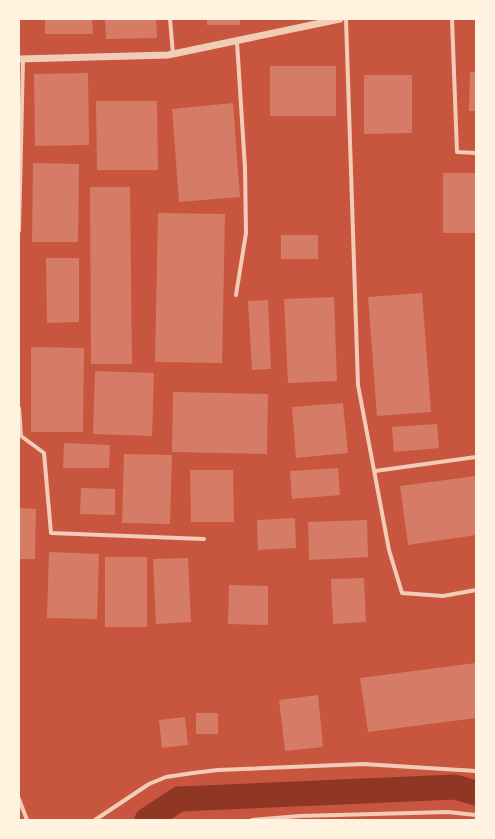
<svg xmlns="http://www.w3.org/2000/svg" width="495" height="839" font-family="Cabin,sans-serif">
<style>
.lines{fill:none;stroke-linecap:round;stroke-linejoin:round}
.canal{stroke:#8f3625;stroke-width:25}
.building{fill:#d67c66}
.minor{stroke:#f1ccb7;stroke-width:4}
.tertiary{stroke:#f1ccb7;stroke-width:7}
</style>
<rect width="100%" height="100%" fill="#c8553d"/>
<g class="lines">
<path class="canal" d="M147,820L179,799L455,787L476,793"/>
</g>
<g class="building">
<path d="M45,19H92L93,34H45Z"/>
<path d="M105,19H156L157,38L106,39Z"/>
<rect x="207" y="19" width="33" height="6"/>
<rect x="270" y="66" width="66" height="50"/>
<path d="M470,72H476V111H469Z"/>
<path d="M88,73L89,145L35,146L34,74Z"/>
<path d="M364,75H412V133L364,134Z"/>
<path d="M96,101H157L158,170H97Z"/>
<path d="M233,103L240,197L179,202L172,109Z"/>
<path d="M33,163L79,164L78,242H32Z"/>
<rect x="443" y="173" width="33" height="60"/>
<path d="M90,187H130L132,364H91Z"/>
<path d="M158,213L225,214L222,363L155,362Z"/>
<rect x="281" y="235" width="37" height="24"/>
<path d="M46,258H79V322L47,323Z"/>
<path d="M422,293L431,412L377,416L368,297Z"/>
<path d="M334,297L337,381L288,383L284,299Z"/>
<path d="M268,300L271,369L252,370L248,301Z"/>
<path d="M31,347L84,348L83,432H31Z"/>
<path d="M95,371L154,373L152,436L93,434Z"/>
<path d="M173,392L268,394L267,454L172,452Z"/>
<path d="M343,403L348,453L296,458L292,407Z"/>
<path d="M437,424L439,448L394,452L392,427Z"/>
<path d="M64,443L110,445L109,468H63Z"/>
<path d="M124,454L172,455L170,524L122,523Z"/>
<path d="M338,468L340,495L292,499L290,471Z"/>
<path d="M190,470H233L234,522H191Z"/>
<path d="M476,476V535L408,545L400,486Z"/>
<path d="M81,488L115,489V515L80,514Z"/>
<path d="M19,508L36,509L35,559H19Z"/>
<path d="M295,518L296,548L258,550L257,520Z"/>
<path d="M367,520L368,557L309,560L308,522Z"/>
<path d="M49,552L99,554L97,619L47,618Z"/>
<rect x="105" y="557" width="42" height="70"/>
<path d="M188,558L191,622L156,624L153,559Z"/>
<path d="M364,578L366,622L333,624L331,579Z"/>
<path d="M229,585L268,586V625L228,624Z"/>
<path d="M476,663V718L368,732L360,678Z"/>
<path d="M318,695L323,747L285,751L279,700Z"/>
<rect x="196" y="713" width="22" height="21"/>
<path d="M185,717L188,745L162,748L159,720Z"/>
</g>
<g class="lines">
<g class="minor">
<path d="M170,19L173,54"/>
<path d="M346,19L358,385L389,550L402,593L443,596L476,590"/>
<path d="M452,19L457,152L476,153"/>
<path d="M19,231L23,59"/>
<path d="M236,295L246,233L245,168L237,42"/>
<path d="M19,408L21,436L44,453L51,533L204,539"/>
<path d="M375,471L476,457"/>
<path d="M19,799L27,820"/>
<path d="M95,820L149,784L166,777L193,773L218,770L363,764L476,771"/>
<path d="M252,820L300,816L448,812L476,815"/>
</g>
<path class="tertiary" d="M19,59L168,55L340,19"/>
</g>
<rect width="495" height="839" fill="none" stroke="#fff3e0" stroke-width="40"/>
</svg>
